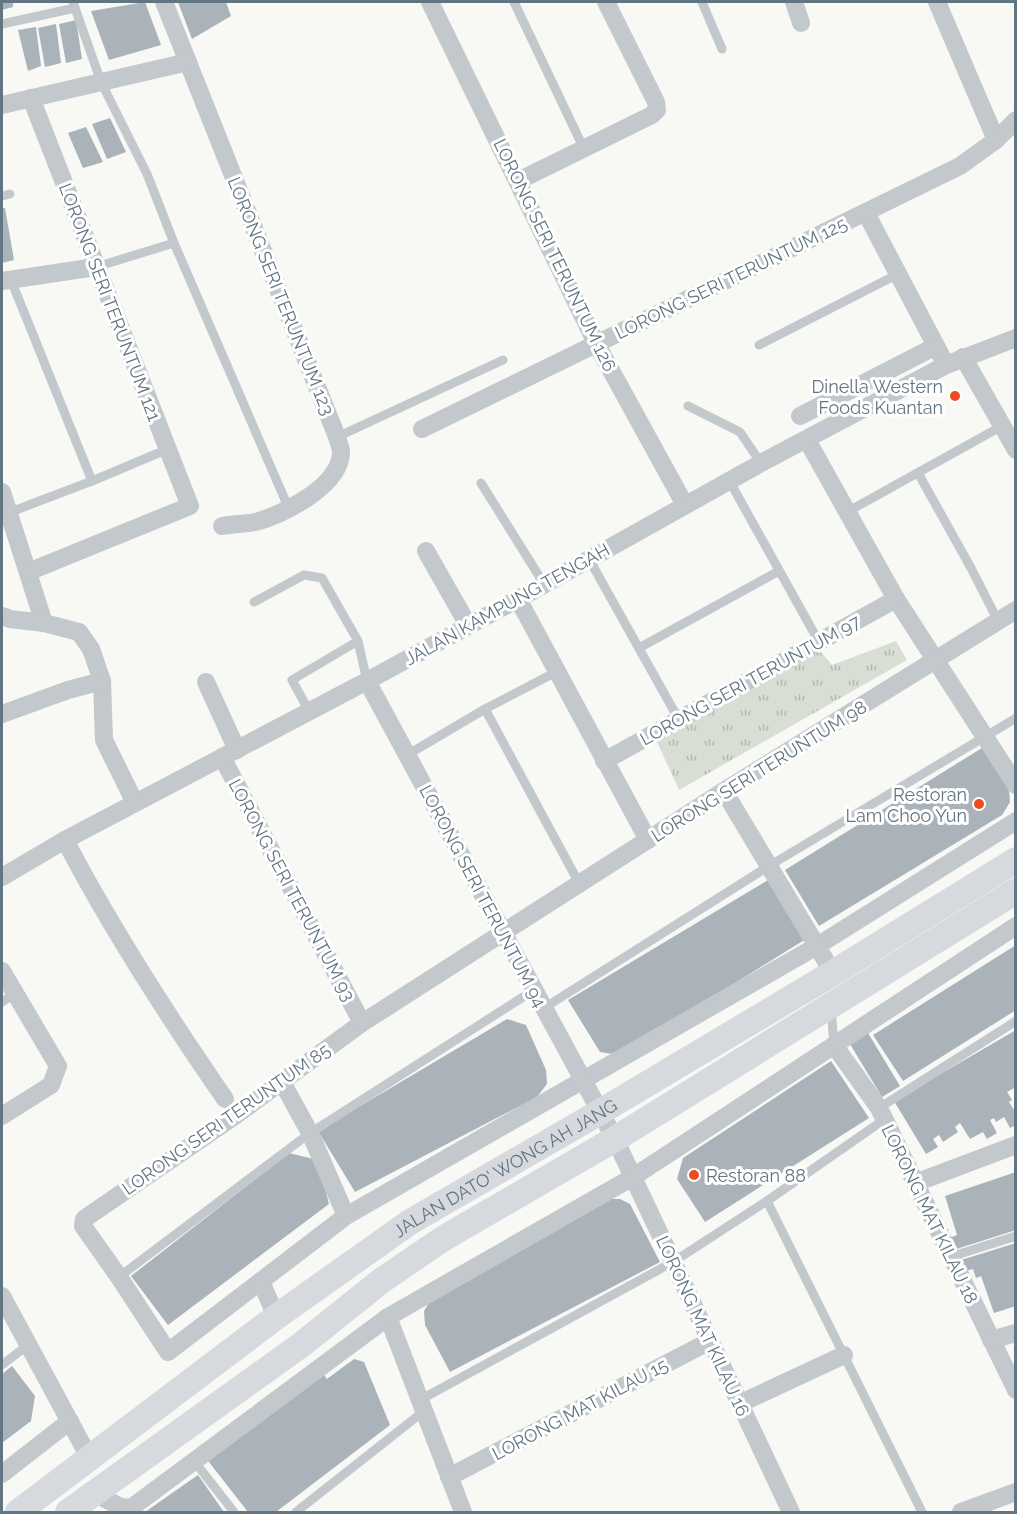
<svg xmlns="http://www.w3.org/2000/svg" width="1017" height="1514" font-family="Raleway,sans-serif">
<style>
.grass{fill:url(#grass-tufts)}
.building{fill:#aab3b9}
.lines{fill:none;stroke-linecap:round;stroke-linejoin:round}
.lane{stroke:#c3c8cc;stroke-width:9}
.street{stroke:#c3c8cc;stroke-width:18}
.secondary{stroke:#d6dade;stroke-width:26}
.poi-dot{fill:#ed4b21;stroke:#fff;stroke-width:2}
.labels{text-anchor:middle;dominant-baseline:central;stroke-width:6;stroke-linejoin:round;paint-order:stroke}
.street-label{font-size:18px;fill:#627582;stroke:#fff}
.poi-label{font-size:18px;fill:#627582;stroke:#fff;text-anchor:end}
</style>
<defs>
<pattern id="grass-tufts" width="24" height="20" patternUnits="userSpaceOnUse" patternTransform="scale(1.5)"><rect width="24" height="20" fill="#d8ded4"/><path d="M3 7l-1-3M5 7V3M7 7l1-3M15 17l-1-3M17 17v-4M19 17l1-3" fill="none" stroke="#b3b9b1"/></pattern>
</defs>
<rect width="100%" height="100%" fill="#f8f8f5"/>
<path class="grass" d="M896,641L907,660L679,790L657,742L820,651L832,665Z"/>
<g class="building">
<path d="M2,2H13V7L2,10Z"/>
<path d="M145,2L161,45L109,60L91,11Z"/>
<path d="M178,2H226L231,16L192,39Z"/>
<path d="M76,20L82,59L66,63L59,24Z"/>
<path d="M56,24L61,63L45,67L38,28Z"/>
<path d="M36,27L41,66L28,71L18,30Z"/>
<path d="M110,118L126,152L107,159L92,124Z"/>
<path d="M86,127L103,162L83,168L68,133Z"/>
<path d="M2,208H5L14,260L2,263Z"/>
<path d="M982,748L1009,789L1010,802L1002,815L819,926L785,870Z"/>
<path d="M768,880L806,939L619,1055L600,1052L568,1000Z"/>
<path d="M1016,945V1010L903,1081L873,1035Z"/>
<path d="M507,1019L526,1025L546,1070L547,1084L537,1097L355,1192L318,1131Z"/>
<path d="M1016,1030V1087L1007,1092L1012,1100L1009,1102L1016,1113V1125L1010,1128L1004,1117L996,1122L994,1118L990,1120L997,1133L987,1139L983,1132L970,1139L960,1123L955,1127L958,1132L943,1142L939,1135L933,1139L938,1147L926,1154L894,1101Z"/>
<path d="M868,1033L900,1086L882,1097L850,1044Z"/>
<path d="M831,1061L869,1118L705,1222L677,1179L683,1158Z"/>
<path d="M289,1153L318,1160L329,1204L168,1325L131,1276Z"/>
<path d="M1016,1172V1230L950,1251L947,1239L957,1235L945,1196Z"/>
<path d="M610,1199H620L630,1204L660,1262L450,1372L425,1325L424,1311L431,1299Z"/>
<path d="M1016,1243V1306L994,1313L981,1276L976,1278L973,1269L962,1272L958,1261Z"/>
<path d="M354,1359L364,1362L390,1425L276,1512H248L205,1457L324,1375L327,1379Z"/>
<path d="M12,1366L35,1396L31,1421L2,1443V1374Z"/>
<path d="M198,1475L224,1512H145Z"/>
</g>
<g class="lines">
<g class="lane">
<path d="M73,2L101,82L147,174L174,243L289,509"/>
<path d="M514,2L584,149"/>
<path d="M702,2L722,49"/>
<path d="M2,24L75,8"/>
<path d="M2,196L10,194"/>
<path d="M96,267L174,243"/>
<path d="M11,280L92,481L168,449"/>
<path d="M759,345L898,274"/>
<path d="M688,406L740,432L761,463"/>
<path d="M337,437L503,360"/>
<path d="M918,473L971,568L998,621"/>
<path d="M730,482L819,642"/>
<path d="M481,483L544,584"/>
<path d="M847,512L1002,426"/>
<path d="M8,513L92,481"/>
<path d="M589,559L679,720"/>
<path d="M254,602L304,575L322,578L358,641L367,681"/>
<path d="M639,648L779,571"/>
<path d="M485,709L580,885"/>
<path d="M309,711L292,680L358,641"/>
<path d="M407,755L485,709L556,672"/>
<path d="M2,1002L15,993"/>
<path d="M544,1008L769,866L1016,718"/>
<path d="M831,1008L834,1045"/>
<path d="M879,1108L1016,1021"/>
<path d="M767,1201L922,1512"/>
<path d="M950,1257L1016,1236"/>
<path d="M119,1277L310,1133L534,990"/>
<path d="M2,1365L28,1345"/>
<path d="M420,1400L673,1262L767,1201L885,1119"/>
<path d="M194,1461L234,1512"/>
<path d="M296,1512L424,1411"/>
</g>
<g class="street">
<path d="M164,2L337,437C338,441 340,446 341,450C343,485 283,515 255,522C244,524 233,524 222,526"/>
<path d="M430,2L596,343L685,505"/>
<path d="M794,2L801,23"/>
<path d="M937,2L996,140"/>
<path d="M2,105L188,62"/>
<path d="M518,181L652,115L657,110L656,102L606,2"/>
<path d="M866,213L946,365"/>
<path d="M2,281L96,267"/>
<path d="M963,357L1016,450"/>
<path d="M800,416L936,346"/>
<path d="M422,429L960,166L996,140L1016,120"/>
<path d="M807,440L896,599L1016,785"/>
<path d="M2,492L44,623"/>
<path d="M426,551L468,625"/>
<path d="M28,572L190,506L31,98"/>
<path d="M518,599L648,840"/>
<path d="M1016,610L724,791L362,1023L236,1115L84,1219L83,1226L119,1277L168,1352L346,1216L817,946L1016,821"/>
<path d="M2,616L10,619L44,623L79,632L91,649L102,681L104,740L135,803"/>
<path d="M367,681L615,1139L791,1512"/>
<path d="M206,682L237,750"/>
<path d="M2,714L68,690L102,681"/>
<path d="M222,757L362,1023"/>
<path d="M604,761L896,599"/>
<path d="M724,791L833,973"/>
<path d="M65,840C112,930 167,1015 225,1099"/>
<path d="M2,877L65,840L367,681L518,599L761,463L946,365L1016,338"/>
<path d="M2,971L58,1066L51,1085L2,1116"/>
<path d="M834,1045L879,1108L1016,1390"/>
<path d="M282,1082L310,1133L346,1216"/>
<path d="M915,1183L1016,1145"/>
<path d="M261,1281L276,1317"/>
<path d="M2,1296L89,1457"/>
<path d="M388,1317L463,1512"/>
<path d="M991,1340L1016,1333"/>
<path d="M739,1404L844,1355"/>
<path d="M2,1474L70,1421"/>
<path d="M449,1477L710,1341"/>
<path d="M93,1493L121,1507L131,1508L388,1317L633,1177L1016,926"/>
<path d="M961,1512L1016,1492"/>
</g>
<g class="secondary">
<path id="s1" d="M18,1512L276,1317L410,1222L600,1112L833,973L1016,860"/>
<path d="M68,1512L301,1345L381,1281L444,1238L615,1139L1016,891"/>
</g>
</g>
<g class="poi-dot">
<circle cx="955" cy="396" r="6"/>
<circle cx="979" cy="804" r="6"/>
<circle cx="694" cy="1175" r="6"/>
</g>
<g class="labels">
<g class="street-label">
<text transform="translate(555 255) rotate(64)">LORONG SERI TERUNTUM 126</text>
<text transform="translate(731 278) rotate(-26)">LORONG SERI TERUNTUM 125</text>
<text transform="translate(281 296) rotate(68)">LORONG SERI TERUNTUM 123</text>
<text transform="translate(110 302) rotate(69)">LORONG SERI TERUNTUM 121</text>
<text transform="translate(507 604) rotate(-29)">JALAN KAMPUNG TENGAH</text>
<text transform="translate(750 680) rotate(-29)">LORONG SERI TERUNTUM 97</text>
<text transform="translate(759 771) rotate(-32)">LORONG SERI TERUNTUM 98</text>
<text transform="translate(292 890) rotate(62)">LORONG SERI TERUNTUM 93</text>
<text transform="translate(483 896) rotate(62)">LORONG SERI TERUNTUM 94</text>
<text transform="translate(226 1119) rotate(-35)">LORONG SERI TERUNTUM 85</text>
<text stroke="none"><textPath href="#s1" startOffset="597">JALAN DATO' WONG AH JANG</textPath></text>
<text transform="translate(930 1214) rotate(64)">LORONG MAT KILAU 18</text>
<text transform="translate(703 1326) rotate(65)">LORONG MAT KILAU 16</text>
<text transform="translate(580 1409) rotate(-28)">LORONG MAT KILAU 15</text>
</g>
<g class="poi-label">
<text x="943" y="386">Dinella Western<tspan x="943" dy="21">Foods Kuantan</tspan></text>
<text x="967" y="794">Restoran<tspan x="967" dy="21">Lam Choo Yun</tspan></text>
<text x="706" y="1175" text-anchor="start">Restoran 88</text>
</g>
</g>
<rect width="1017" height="1514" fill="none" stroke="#627582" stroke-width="6"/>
</svg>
